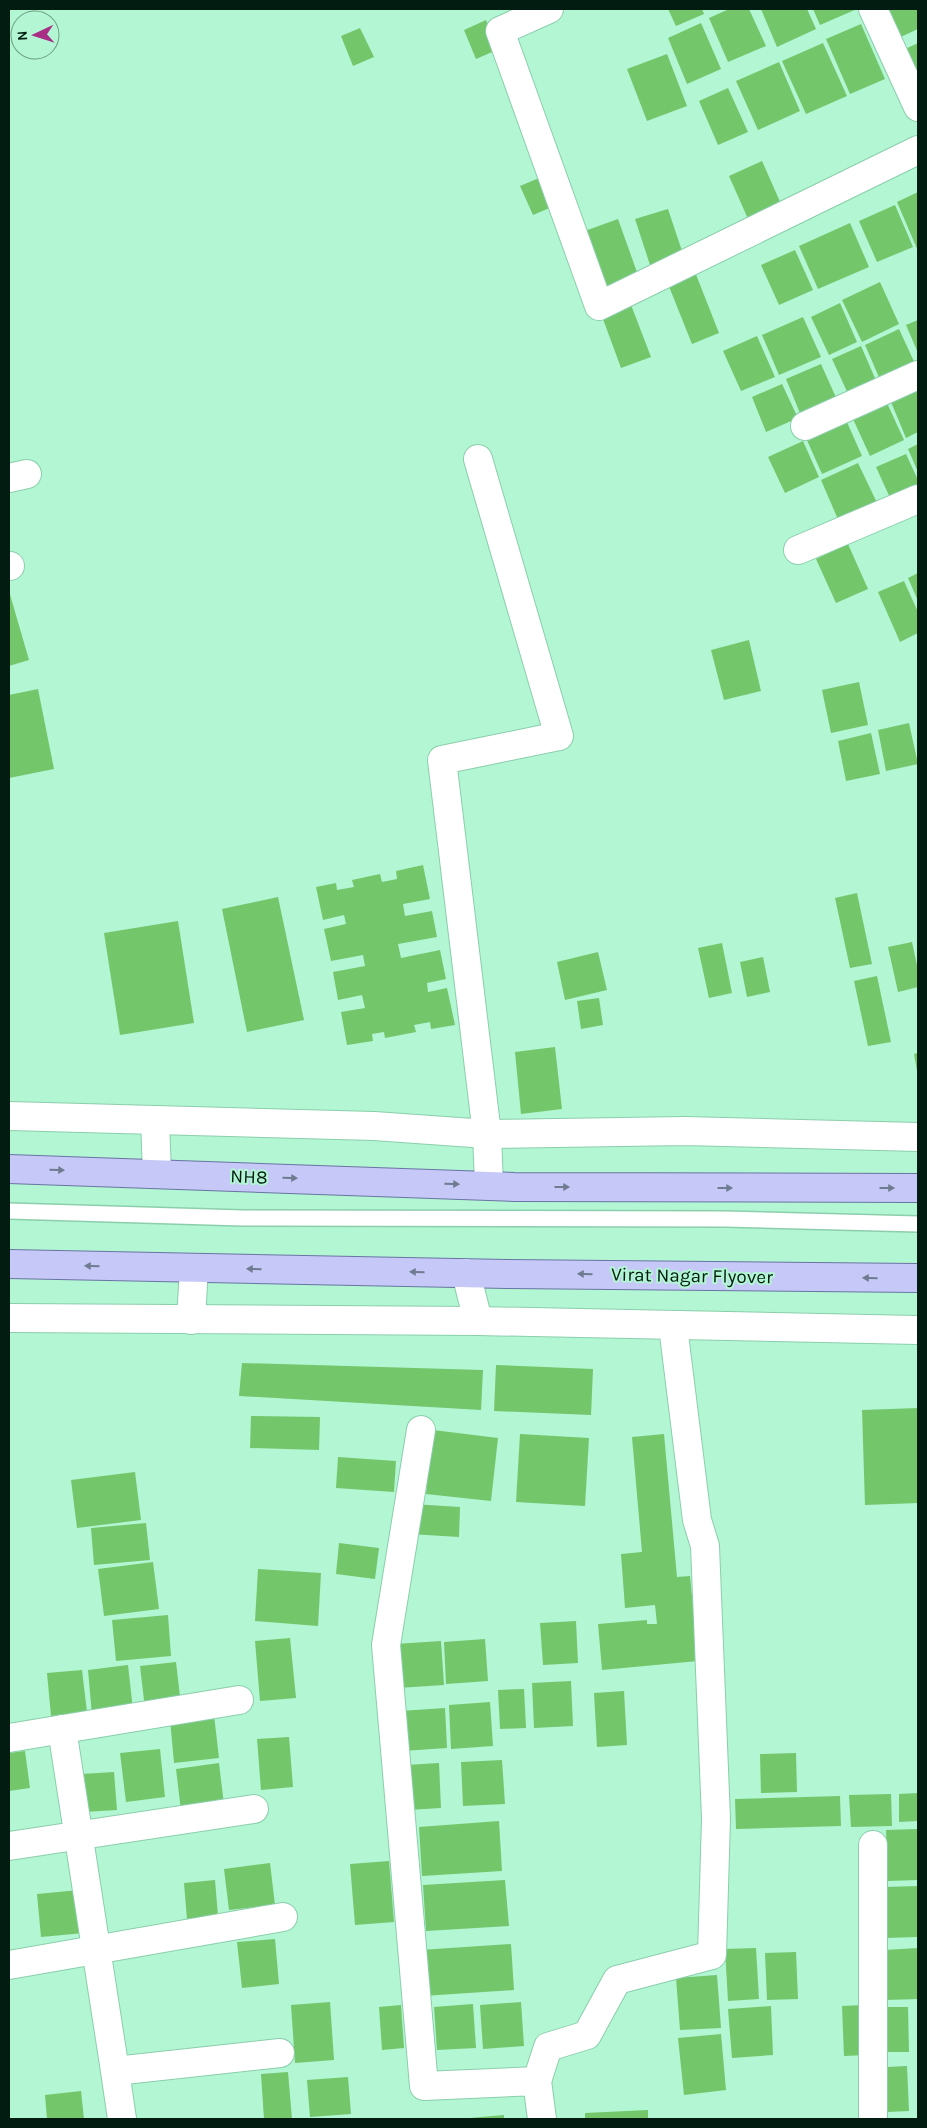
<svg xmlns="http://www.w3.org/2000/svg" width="927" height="2128" font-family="Karla,sans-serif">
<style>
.building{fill:#74c66b}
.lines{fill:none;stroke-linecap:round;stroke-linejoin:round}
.lane-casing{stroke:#8bceac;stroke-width:18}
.street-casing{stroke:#8bceac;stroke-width:30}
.secondary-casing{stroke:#8bceac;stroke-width:30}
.primary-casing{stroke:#6974a3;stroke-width:30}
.lane{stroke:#fff;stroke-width:15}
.street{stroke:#fff;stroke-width:28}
.secondary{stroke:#fff;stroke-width:28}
.primary{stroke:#c6c8f7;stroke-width:28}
.oneway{fill:#6e7b90}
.labels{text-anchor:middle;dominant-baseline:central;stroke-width:4;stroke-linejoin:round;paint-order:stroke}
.street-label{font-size:19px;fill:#021c11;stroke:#b2f6d3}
</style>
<rect width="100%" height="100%" fill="#b2f6d3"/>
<g class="building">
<path d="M668,9H702L704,14L676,26Z"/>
<path d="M729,9H749L766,46L728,62L709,18Z"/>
<path d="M761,9H807L816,29L777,47Z"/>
<path d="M813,9H857L820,25Z"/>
<path d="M877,9H918V29L892,41Z"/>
<path d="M486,20L499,49L476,59L464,30Z"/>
<path d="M701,23L721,69L687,84L668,38Z"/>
<path d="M861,24L885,79L850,94L826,39Z"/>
<path d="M360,28L374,57L353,66L341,36Z"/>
<path d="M823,43L847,96L806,114L782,61Z"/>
<path d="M918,43V83L903,50Z"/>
<path d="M667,54L687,106L647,121L627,69Z"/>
<path d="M779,62L800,111L758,130L736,81Z"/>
<path d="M728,88L748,132L718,145L699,101Z"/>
<path d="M762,161L785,213L752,228L729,176Z"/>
<path d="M546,175L559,204L533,215L520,186Z"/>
<path d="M918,192V251L897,202Z"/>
<path d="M895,205L913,247L877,262L859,221Z"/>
<path d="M668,209L684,257L651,268L635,219Z"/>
<path d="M618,219L638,275L601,288L582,232Z"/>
<path d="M850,223L869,267L818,289L799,246Z"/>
<path d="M795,250L813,290L779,305L761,265Z"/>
<path d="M695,272L719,333L692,344L668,284Z"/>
<path d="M880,282L899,324L862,342L842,300Z"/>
<path d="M628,297L651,357L621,368L599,308Z"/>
<path d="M840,303L857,342L829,355L811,317Z"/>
<path d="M803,317L821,357L779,375L762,335Z"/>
<path d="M918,320V353L906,325Z"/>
<path d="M899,329L917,368L882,384L865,345Z"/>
<path d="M757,336L775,377L741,391L723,351Z"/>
<path d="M861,346L878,385L850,398L832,359Z"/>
<path d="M821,364L838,402L802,418L786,379Z"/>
<path d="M782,384L798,418L766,432L752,397Z"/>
<path d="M918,389V432L906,438L891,402Z"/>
<path d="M887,403L904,440L870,456L853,419Z"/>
<path d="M846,420L862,456L822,474L806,438Z"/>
<path d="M803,441L819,477L785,493L768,457Z"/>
<path d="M918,444V472L908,449Z"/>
<path d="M906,454L918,480V488L891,500L876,467Z"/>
<path d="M858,463L879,507L840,524L821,480Z"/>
<path d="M848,544L868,589L836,603L816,559Z"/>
<path d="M918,573V601L908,578Z"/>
<path d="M904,581L918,612V633L900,642L878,592Z"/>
<path d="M9,591L29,660L9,666Z"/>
<path d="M749,640L761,691L724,700L711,650Z"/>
<path d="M859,682L868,725L831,733L822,690Z"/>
<path d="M38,689L54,769L9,778V695Z"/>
<path d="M909,723L918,764L886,771L878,730Z"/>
<path d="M871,733L880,774L846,781L838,741Z"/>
<path d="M423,865L430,899L403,904L405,916L432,911L437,937L398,944L401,958L440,950L446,979L427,983L428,992L447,988L455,1025L431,1029L430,1022L414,1025L416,1032L385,1038L384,1032L372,1034L373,1041L347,1045L341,1012L365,1008L362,995L338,1000L333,972L365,966L363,955L331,961L324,929L346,924L344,915L323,920L316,887L336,883L337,890L354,887L352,880L380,874L382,882L397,879L396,871Z"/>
<path d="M857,893L872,964L850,968L835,898Z"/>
<path d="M278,897L304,1020L247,1032L222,909Z"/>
<path d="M178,921L194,1023L120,1035L104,933Z"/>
<path d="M912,942L918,970V987L898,992L888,947Z"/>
<path d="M722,943L732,993L709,998L698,948Z"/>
<path d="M598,952L607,990L565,1000L557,962Z"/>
<path d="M763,957L770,992L747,997L740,962Z"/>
<path d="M877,976L891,1042L868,1046L854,981Z"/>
<path d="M599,998L603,1025L581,1029L577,1001Z"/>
<path d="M555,1047L562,1109L521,1114L515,1052Z"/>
<path d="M918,1053V1071H917L914,1054Z"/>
<path d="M242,1363L483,1370L481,1410L239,1396Z"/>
<path d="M496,1365L593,1369L591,1415L494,1411Z"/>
<path d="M918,1408V1503L865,1505L862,1410Z"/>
<path d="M251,1416L320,1417L319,1450L250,1448Z"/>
<path d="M433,1430L498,1438L491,1501L426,1494Z"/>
<path d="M520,1434L589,1438L585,1506L516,1502Z"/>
<path d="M664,1434L677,1577L690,1576L698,1661L602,1670L598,1624L647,1620V1624H657L655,1605L625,1608L621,1554L642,1552L632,1437Z"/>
<path d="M338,1457L396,1461L394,1492L336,1488Z"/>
<path d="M135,1472L141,1520L77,1528L71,1480Z"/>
<path d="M412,1504L460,1507L459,1537L410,1534Z"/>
<path d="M146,1523L150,1560L94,1565L91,1528Z"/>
<path d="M339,1543L379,1548L375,1579L336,1574Z"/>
<path d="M153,1562L159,1609L104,1616L98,1569Z"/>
<path d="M258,1569L321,1573L318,1626L255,1621Z"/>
<path d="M168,1615L171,1656L116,1661L112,1620Z"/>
<path d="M576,1621L578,1663L543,1665L540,1623Z"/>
<path d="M290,1638L296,1698L260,1701L255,1641Z"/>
<path d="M485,1639L488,1681L446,1684L444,1642Z"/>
<path d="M441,1641L444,1685L398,1688L395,1644Z"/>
<path d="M176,1662L181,1705L145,1709L140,1666Z"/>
<path d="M128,1665L133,1710L92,1715L88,1670Z"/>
<path d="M82,1670L87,1712L51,1716L47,1673Z"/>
<path d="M571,1681L573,1726L534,1728L532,1683Z"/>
<path d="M524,1689L526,1728L500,1729L498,1690Z"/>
<path d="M624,1691L627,1745L597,1747L594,1693Z"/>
<path d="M490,1702L493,1746L451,1749L449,1705Z"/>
<path d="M445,1708L447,1748L403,1751L400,1711Z"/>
<path d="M214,1715L219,1758L174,1763L170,1719Z"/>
<path d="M289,1737L293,1787L261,1790L257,1739Z"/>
<path d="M160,1749L165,1797L126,1802L120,1753Z"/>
<path d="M25,1751L30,1788L9,1791V1753Z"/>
<path d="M796,1753L797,1792L761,1793L760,1754Z"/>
<path d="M502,1760L505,1804L463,1806L461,1762Z"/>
<path d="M219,1763L224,1805L181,1811L176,1769Z"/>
<path d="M439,1763L441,1808L408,1810L406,1765Z"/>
<path d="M114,1772L117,1810L84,1812L81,1774Z"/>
<path d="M918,1793V1821L899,1822V1794Z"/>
<path d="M891,1794L892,1826L851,1827L849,1795Z"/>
<path d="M840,1796L841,1826L736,1829L735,1799Z"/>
<path d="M499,1821L502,1871L422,1876L419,1827Z"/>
<path d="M918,1829V1880L888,1881L886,1830Z"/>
<path d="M389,1861L394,1922L355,1925L350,1864Z"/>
<path d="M270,1863L275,1905L229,1910L224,1869Z"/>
<path d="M215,1880L218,1916L187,1919L184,1883Z"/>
<path d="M505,1880L509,1926L426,1931L423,1885Z"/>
<path d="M918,1886V1937L886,1938L884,1887Z"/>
<path d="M79,1890L84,1933L41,1937L37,1894Z"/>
<path d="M275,1939L279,1984L242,1988L237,1942Z"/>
<path d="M511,1944L514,1990L423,1996L420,1950Z"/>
<path d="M756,1948L759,1999L728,2001L725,1949Z"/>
<path d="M918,1948V1999L886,2000L884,1950Z"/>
<path d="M796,1952L798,1999L767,2000L765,1953Z"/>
<path d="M717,1975L721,2028L680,2030L676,1978Z"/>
<path d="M330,2002L334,2060L295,2063L291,2005Z"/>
<path d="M521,2002L524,2046L483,2049L480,2005Z"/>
<path d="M473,2004L476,2048L437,2050L434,2007Z"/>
<path d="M401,2005L404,2048L382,2050L379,2007Z"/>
<path d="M865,2005L867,2055L844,2056L842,2006Z"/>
<path d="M771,2006L773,2055L732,2058L728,2009Z"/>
<path d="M886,2007H908L909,2052H887Z"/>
<path d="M721,2034L726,2090L684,2095L678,2038Z"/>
<path d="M907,2066L909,2111L888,2112L887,2067Z"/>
<path d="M288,2072L292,2119H264L261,2074Z"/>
<path d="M348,2077L351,2114L310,2117L307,2080Z"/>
<path d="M81,2091L84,2119H47L45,2095Z"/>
<path d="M648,2110V2119H585V2113Z"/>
<path d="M504,2115V2119H470V2118Z"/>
</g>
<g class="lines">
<defs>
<path id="lane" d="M9,1211L243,1218L725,1219L918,1224"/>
<g id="street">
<path d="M549,9L500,31L599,306L918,150"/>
<path d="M873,9L918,107"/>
<path d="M805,426L918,375"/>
<path d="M478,459L559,736L442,760L487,1134L489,1185"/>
<path d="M9,478L27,474"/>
<path d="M798,550L918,499"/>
<path d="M9,566H10"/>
<path d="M421,1430L386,1645L424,2086L537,2081L542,2119"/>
<path d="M62,1729L115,2071"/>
<path d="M9,1738L239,1700"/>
<path d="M9,1846L254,1809"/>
<path d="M9,1965L283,1917"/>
<path d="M537,2081L548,2047L587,2035L617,1980L712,1955L716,1819L705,1546L697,1520L673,1326"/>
<path d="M122,2119L115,2071L280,2053"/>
<path d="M873,2119V1845"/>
</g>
<g id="secondary">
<path d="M9,1116L374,1126L487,1134L685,1131L918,1137"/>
<path d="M155,1120L157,1174"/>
<path d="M466,1273L478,1321"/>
<path d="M9,1318L478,1321L918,1330"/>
<path d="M191,1320L194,1268"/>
</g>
<g id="primary">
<path d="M9,1169L514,1187L918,1188"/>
<path d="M9,1264L507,1274L918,1278"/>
</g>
</defs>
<use href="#lane" class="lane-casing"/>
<use href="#street" class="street-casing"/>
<use href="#secondary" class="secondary-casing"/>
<use href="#primary" class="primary-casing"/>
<use href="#lane" class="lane"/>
<use href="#street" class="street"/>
<use href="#secondary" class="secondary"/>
<use href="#primary" class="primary"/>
</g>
<defs><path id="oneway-solid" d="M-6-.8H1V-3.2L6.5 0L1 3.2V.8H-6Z" transform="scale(1.25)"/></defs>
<g class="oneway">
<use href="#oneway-solid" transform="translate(57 1170) rotate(2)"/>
<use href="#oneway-solid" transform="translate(290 1178) rotate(2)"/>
<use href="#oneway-solid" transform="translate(452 1184) rotate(2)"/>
<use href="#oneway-solid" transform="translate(562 1187)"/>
<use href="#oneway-solid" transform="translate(725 1188)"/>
<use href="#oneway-solid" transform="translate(887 1188)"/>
<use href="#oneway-solid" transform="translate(92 1266) rotate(-179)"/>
<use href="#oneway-solid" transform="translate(254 1269) rotate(-179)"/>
<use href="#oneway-solid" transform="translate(417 1272) rotate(-179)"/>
<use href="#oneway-solid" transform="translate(585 1274) rotate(-179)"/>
<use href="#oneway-solid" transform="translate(870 1278) rotate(-179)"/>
</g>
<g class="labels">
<g class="street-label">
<text transform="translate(249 1177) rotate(2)">NH8</text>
<text transform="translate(692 1276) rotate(1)">Virat Nagar Flyover</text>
</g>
</g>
<rect width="927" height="2128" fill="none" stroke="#021c11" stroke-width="20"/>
<g transform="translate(35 35) rotate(266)"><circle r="24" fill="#b2f6d3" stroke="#6c9f85"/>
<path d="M0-4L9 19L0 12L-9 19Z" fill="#a82f85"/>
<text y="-8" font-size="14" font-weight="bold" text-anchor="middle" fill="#021c11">N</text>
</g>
</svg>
